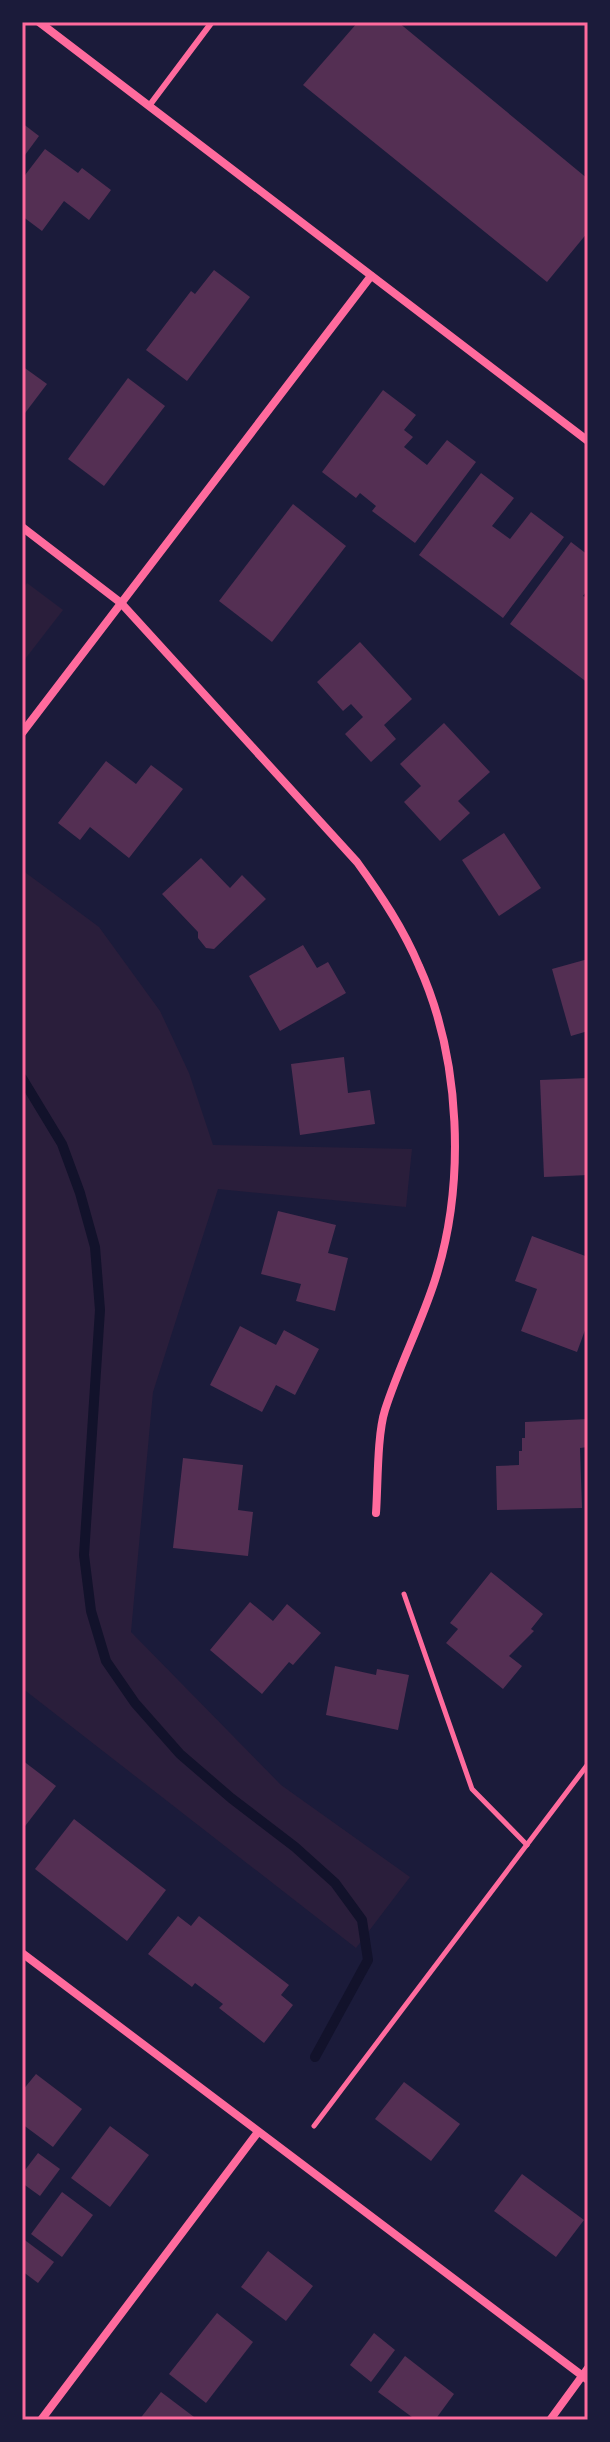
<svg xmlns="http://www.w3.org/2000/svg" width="610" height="2442" font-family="'Open Sans',sans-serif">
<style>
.green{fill:#2a1e3b}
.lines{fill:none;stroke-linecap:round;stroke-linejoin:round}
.stream{stroke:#12122b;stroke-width:10}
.building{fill:#542f53}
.path{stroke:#ff6b9d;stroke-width:5}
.service{stroke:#ff6b9d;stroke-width:6}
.minor{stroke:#ff6b9d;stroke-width:8}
.neatline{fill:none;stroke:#ff6b9d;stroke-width:3}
</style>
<rect width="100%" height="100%" fill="#1b1b3a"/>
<g class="green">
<path d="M27,583L63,610L22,663V590Z"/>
<path d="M22,870L99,927L160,1011L189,1073L213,1145L412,1149L406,1207L218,1189L153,1392L131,1632L281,1785L410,1877L356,1948L22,1688Z"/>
</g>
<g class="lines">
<path class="stream" d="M22,1078L62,1144L80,1193L95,1247L100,1310L84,1555L91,1611L106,1661L135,1703L180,1754L231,1798L295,1847L335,1883L362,1920L368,1960L315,2057"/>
</g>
<g class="building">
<path d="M358,22H398L588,179V232L547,282L303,85Z"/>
<path d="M22,123L39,136L22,159Z"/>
<path d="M45,149L78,173L82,168L111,190L89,220L64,201L42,231L22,216V179Z"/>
<path d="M214,270L250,297L187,381L146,350L191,291L195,294Z"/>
<path d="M22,366L47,384L22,417Z"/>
<path d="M128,378L165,406L104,486L68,459Z"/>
<path d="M383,390L416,415L404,430L413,437L404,447L427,465L447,440L476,462L415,543L372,511L376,506L360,493L356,498L322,472Z"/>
<path d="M481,473L514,498L492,526L510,539L531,512L564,537L503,618L419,555Z"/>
<path d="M293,504L346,546L272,642L219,601Z"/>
<path d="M571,542L588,555V589L583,596L588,598V683L510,624Z"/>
<path d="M360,642L412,699L384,725L396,739L371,762L345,734L363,717L351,704L343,711L317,682Z"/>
<path d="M444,723L490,772L458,801L470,813L440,841L404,802L421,786L400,764Z"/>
<path d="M106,761L136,784L151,765L183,789L129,858L90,827L80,840L58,823Z"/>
<path d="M504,833L541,888L499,916L462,860Z"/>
<path d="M201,858L230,888L242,875L266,899L214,949L206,948L198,938V932L162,894Z"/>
<path d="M303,945L317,968L328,962L346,993L280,1031L249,976Z"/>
<path d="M588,959V1031L571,1036L552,969Z"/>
<path d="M344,1057L348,1093L370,1090L375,1124L300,1135L291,1064Z"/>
<path d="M588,1078V1175L544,1177L540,1080Z"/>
<path d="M278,1211L336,1225L328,1253L348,1258L335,1311L296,1301L301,1284L261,1274Z"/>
<path d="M532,1236L588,1257V1322L577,1352L521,1331L537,1289L515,1281Z"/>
<path d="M240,1326L276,1345L284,1330L319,1349L295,1395L276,1385L262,1412L210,1385Z"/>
<path d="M588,1419V1447L580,1448L582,1508L497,1510L496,1466L519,1465V1451H522V1438H525V1422Z"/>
<path d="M183,1458L243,1465L238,1510L253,1512L248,1556L173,1548Z"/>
<path d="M491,1572L543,1614L531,1629L534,1631L509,1656L522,1666L503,1689L446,1643L458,1629L450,1623Z"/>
<path d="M250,1602L273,1621L287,1604L321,1633L293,1665L289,1662L262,1694L210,1650Z"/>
<path d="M335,1666L376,1675L377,1669L409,1675L398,1730L326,1715Z"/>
<path d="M22,1760L56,1786L22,1830Z"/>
<path d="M74,1819L166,1890L127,1941L35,1869Z"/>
<path d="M178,1916L191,1926L199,1916L289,1985L281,1995L293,2005L264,2043L219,2008L223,2004L195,1983L192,1987L148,1954Z"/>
<path d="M36,2074L82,2109L53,2147L22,2124V2091Z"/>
<path d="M404,2082L460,2124L431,2161L375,2119Z"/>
<path d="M110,2126L149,2155L110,2207L71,2178Z"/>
<path d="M38,2153L60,2169L40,2196L22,2183V2174Z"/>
<path d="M522,2174L584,2220L556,2257L494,2211Z"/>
<path d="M62,2192L93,2215L62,2257L31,2234Z"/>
<path d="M22,2238L54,2262L38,2283L22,2271Z"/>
<path d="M268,2251L313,2286L286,2321L241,2287Z"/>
<path d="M217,2313L253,2342L206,2403L169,2374Z"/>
<path d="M374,2333L395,2350L371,2382L350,2365Z"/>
<path d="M405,2356L454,2394L435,2420H416L378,2392Z"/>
<path d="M161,2392L198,2420H139Z"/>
</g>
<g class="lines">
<g class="path">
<path d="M404,1594L472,1789L527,1845"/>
<path d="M314,2126L588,1764"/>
</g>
<path class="service" d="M149,106L212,22"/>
<g class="minor">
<path d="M39,22L588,441"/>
<path d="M22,527L121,603L357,862C381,895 403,928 419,966C461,1059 466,1183 435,1280C421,1324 399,1366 385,1410C377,1435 378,1485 376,1513"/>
<path d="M22,733L371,276"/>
<path d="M22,1953L588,2380"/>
<path d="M41,2420L258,2132"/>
<path d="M550,2420L588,2368"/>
</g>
</g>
<rect width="610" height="2442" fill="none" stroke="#1b1b3a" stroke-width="48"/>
<rect x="24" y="24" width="562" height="2394" class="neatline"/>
</svg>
